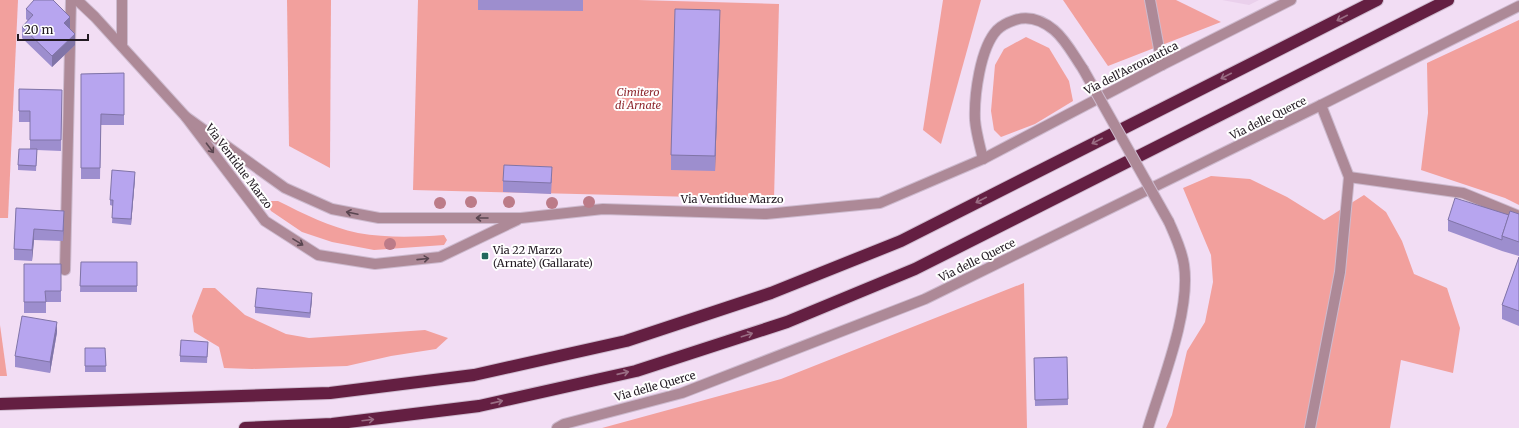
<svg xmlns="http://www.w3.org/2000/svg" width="1519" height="428" font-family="Merriweather,serif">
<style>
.built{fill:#ead0ec}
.green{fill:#f2a09d}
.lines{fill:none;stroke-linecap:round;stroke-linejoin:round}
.street-casing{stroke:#cdbace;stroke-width:12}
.highway-casing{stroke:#cdbace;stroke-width:14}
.street{stroke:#ad8997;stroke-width:10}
.highway{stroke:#641f42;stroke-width:12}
.street-bridge-casing{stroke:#cdbace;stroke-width:12;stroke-linecap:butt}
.street-bridge{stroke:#ad8997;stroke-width:10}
.tree{fill:#bc7b88}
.wall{fill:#9d8ece}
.shaded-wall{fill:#8074a7}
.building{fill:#b7a5ef;stroke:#8074a7}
.oneway{stroke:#9a6d84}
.oneway2{stroke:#5a4651}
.poi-dot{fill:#22685c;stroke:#fff;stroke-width:1.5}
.labels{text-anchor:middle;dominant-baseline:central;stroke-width:4;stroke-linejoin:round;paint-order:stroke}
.street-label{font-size:11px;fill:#221a22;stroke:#fff}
.park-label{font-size:11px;font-style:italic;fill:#8f2a30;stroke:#fff}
.poi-label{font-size:11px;fill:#221a22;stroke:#fff;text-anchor:start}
</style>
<rect width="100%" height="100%" fill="#f2ddf4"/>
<path class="built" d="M1222,0H1259L1249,5Z"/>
<g class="green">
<path d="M0,0H18L8,218H0Z"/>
<path d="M287,0H331L330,168L289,146Z"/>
<path d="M418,0H638L779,4L774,199L413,190Z"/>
<path d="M943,0H981L941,144L923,130Z"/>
<path d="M1063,0H1176L1221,22L1108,66Z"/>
<path d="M1519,20V205L1505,198L1421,170L1428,113L1427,63Z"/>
<path d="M1026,37L1049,48L1069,81L1073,101L1035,124L1001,137L994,130L991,111L995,65L1004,49Z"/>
<path d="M1211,176L1250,179L1287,197L1324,220L1364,195L1386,212L1402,241L1414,274L1447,288L1460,328L1453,373L1401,360L1390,428H1166L1172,415L1187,351L1205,322L1213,282L1211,255L1183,188Z"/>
<path d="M271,201H278C304,214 330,227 358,233C386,238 416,237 444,235L447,240L444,245L374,250L332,242L302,232L271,211L268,205Z"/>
<path d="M1024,283L1027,428H602L781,379Z"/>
<path d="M203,288H215L245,315L286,334L309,338L425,330L448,338L436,349L391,356L347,366L252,369L224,368L219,347L194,332L192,316Z"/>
<path d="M0,325L7,376H0Z"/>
</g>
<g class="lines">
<defs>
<g id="street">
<path d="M77,0L95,17L186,117L265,221L318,255L375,264L440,257L517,220"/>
<path d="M1150,0L1162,65"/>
<path d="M122,46V0"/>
<path d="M1321,105L1519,6"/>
<path d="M186,117L285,188L332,209L379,218H521L603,209L766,214L880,203L983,159L1162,65L1291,0"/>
<path d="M983,159C980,146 976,133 975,120C974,96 980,48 997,30C1002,25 1009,22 1015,20C1030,15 1043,21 1054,30C1066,40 1074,56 1083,69"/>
<path d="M1349,177L1463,193L1519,216"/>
<path d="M65,270L71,0"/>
<path d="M557,428L564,424L682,393L925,299L1321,105L1349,177L1340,272L1310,428"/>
<path d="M1148,428C1162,382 1191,311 1184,265C1182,250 1175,236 1169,222"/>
</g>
<g id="highway">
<path d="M0,404L330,393L474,375L626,341L771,293L901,241L1377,0"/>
<path d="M245,428L332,424L479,406L636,371L787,322L915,269L1448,0"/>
</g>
</defs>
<use href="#street" class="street-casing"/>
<use href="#highway" class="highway-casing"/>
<use href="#street" class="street"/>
<use href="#highway" class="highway"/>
<defs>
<path id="street-bridge" d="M1083,69L1169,222"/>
</defs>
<use href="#street-bridge" class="street-bridge-casing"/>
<use href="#street-bridge" class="street-bridge"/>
</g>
<g class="tree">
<circle cx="471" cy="202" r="6"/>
<circle cx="509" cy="202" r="6"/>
<circle cx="589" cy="202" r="6"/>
<circle cx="440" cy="203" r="6"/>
<circle cx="552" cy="203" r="6"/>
<circle cx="390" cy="244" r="6"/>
</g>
<g class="wall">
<path d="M478,0H583V11L478,10Z"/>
<path d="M26,9L70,28H69L75,45L52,67L22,38V27L28,21L26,19Z"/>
<path d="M720,25L715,171L671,170V155Z"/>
<path d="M124,73V125H101L100,179H81V74Z"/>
<path d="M19,89L62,90L61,151L37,150L36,171L18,170V165L30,149V122H19Z"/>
<path d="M135,178L131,225L112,223L113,206L110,205V200Z"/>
<path d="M552,178L551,194L503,192V181Z"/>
<path d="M16,208L64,222L63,241L34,240L32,261L14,260V249Z"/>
<path d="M1519,214V256L1502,251L1448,231V220Z"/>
<path d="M1519,257V326L1502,319V305Z"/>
<path d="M81,262H137V292H80Z"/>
<path d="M24,264H61V302H46V313H24Z"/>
<path d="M312,299L310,318L255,313V307Z"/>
<path d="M57,332L50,373L15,367V356Z"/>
<path d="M208,342L207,363L180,362V356Z"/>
<path d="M85,348H105L106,372H85Z"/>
<path d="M1067,357L1068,405L1035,406L1034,358Z"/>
</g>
<g class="shaded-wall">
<path d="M720,10V25L715,171V156Z"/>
<path d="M70,17V28L64,34V23Z"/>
<path d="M75,34V45L52,67V56Z"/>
<path d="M135,172V178L131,225V219Z"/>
<path d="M64,211V222L63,241V231Z"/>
<path d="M34,229V240L32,261V250Z"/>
<path d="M312,293V299L310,318V313Z"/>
<path d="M57,322V332L50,373V362Z"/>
</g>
<g class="building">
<path d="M34,0H53L70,17L64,23L75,34L52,56L22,27L33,15L26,9Z"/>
<path d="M675,9L720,10L715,156L671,155Z"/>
<path d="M124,73V115L101,114L100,168H81V74Z"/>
<path d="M19,89L62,90L61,140H30V111H19Z"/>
<path d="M19,149H37L36,166L18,165Z"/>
<path d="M504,165L552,167L551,183L503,181Z"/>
<path d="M112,170L135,172L131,219L112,218L113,200H110Z"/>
<path d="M1455,198L1509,215L1502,236V240L1448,220Z"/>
<path d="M16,208L64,211L63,231L34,229L32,250L14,249Z"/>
<path d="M1510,211L1519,214V242L1502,236Z"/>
<path d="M1519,257V311L1502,305Z"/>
<path d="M81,262H137V286H80Z"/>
<path d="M24,264H61V291H45L46,302H24Z"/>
<path d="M257,288L312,293L310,313L255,307Z"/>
<path d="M22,316L57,322L50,362L15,356Z"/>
<path d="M181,340L208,342L207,357L180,356Z"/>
<path d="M85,348H105L106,366H85Z"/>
<path d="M1067,357L1068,399L1035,400L1034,358Z"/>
</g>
<defs><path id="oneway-shaft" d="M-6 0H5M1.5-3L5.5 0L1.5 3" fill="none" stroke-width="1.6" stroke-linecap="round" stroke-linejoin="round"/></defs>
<g class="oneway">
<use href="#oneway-shaft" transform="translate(1342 18) rotate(153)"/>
<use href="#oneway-shaft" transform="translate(1226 76) rotate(153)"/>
<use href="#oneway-shaft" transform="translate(1097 141) rotate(153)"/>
<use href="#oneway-shaft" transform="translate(981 200) rotate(153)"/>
<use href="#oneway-shaft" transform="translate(747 335) rotate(-18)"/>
<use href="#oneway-shaft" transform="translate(623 373) rotate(-13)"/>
<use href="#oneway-shaft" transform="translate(497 402) rotate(-13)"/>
<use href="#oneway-shaft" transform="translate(368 420) rotate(-7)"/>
</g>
<g class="oneway2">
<use href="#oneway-shaft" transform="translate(210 148) rotate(53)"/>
<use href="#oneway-shaft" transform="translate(352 213) rotate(-168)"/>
<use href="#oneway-shaft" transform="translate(482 218) rotate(-180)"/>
<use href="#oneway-shaft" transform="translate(298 242) rotate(32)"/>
<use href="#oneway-shaft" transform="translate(423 259) rotate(-6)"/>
</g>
<rect class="poi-dot" x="481" y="252" width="8" height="8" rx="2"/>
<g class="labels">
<g class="street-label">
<text transform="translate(1131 68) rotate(-27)">Via dell'Aeronautica</text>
<text transform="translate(1268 118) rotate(-26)">Via delle Querce</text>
<text transform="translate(239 166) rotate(53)">Via Ventidue Marzo</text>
<text x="732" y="199">Via Ventidue Marzo</text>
<text transform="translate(977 260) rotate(-26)">Via delle Querce</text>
<text transform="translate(655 386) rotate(-16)">Via delle Querce</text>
</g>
<g class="park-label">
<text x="638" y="92">Cimitero<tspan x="638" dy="13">di Arnate</tspan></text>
</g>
<g class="poi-label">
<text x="493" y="250">Via 22 Marzo<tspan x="493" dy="13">(Arnate) (Gallarate)</tspan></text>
</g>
</g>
<path d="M18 34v6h70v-6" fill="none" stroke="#221a22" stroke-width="2"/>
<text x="24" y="34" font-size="12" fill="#221a22" stroke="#ffffff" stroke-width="3" paint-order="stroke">20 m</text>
</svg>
